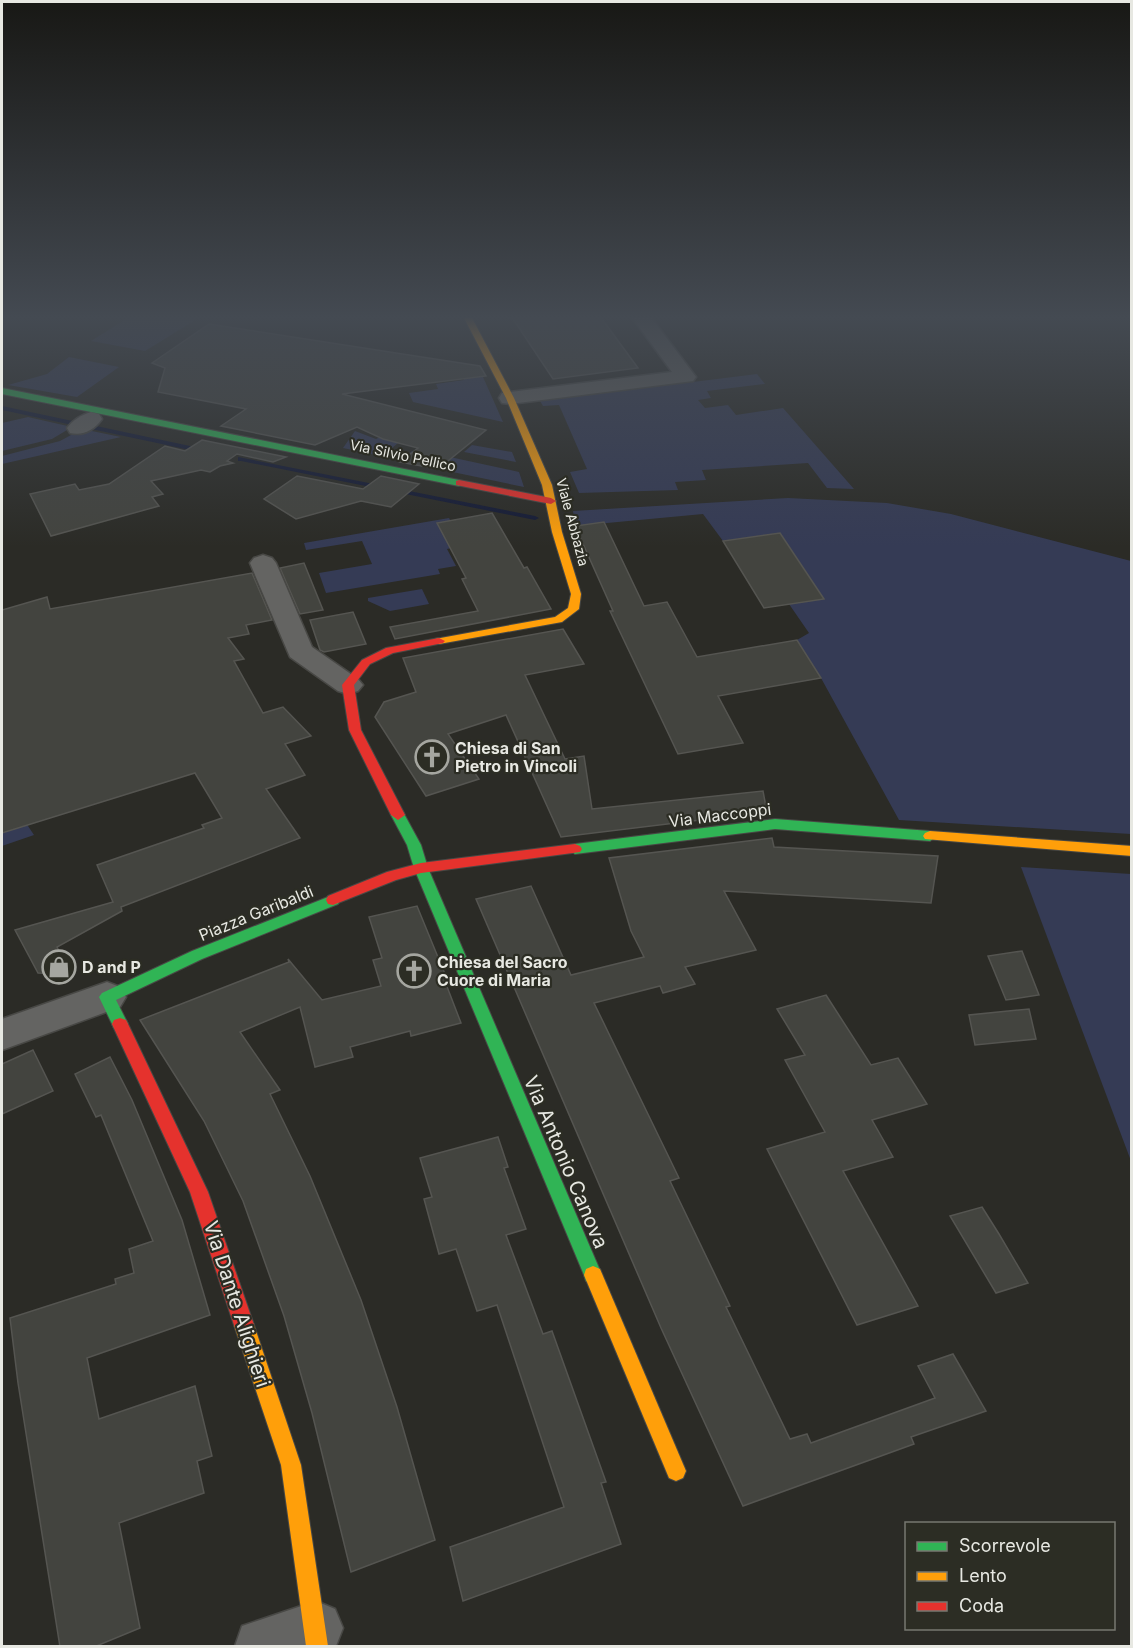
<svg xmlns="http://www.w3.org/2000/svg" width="1133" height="1648" font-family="Inter,sans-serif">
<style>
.green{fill:#353b55}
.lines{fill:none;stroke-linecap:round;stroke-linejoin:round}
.stream{fill:#151b35;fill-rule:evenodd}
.building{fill:#43443f;stroke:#555551;stroke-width:1.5}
.street-casing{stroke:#484845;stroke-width:3}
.fast-casing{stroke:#484845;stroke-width:2}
.slow-casing{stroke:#484845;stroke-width:2}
.jam-casing{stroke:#484845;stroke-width:2}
.street{fill:#646462;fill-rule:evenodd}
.fast{fill:#30b455;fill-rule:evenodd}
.slow{fill:#ff9f0a;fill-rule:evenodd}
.jam{fill:#e5322d;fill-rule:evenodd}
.labels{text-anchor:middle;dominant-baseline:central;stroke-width:4.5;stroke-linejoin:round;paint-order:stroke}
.far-street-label{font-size:14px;fill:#e7e8e2;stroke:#2c2d24}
.poi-label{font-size:16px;font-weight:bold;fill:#e7e8e2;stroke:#2c2d24;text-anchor:start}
.street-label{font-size:16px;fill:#e7e8e2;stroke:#2c2d24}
.near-street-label{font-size:20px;fill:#e7e8e2;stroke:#2c2d24}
</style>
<rect width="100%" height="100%" fill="#2b2b26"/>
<g class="green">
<path d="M131,316H202L145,351L91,341Z"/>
<path d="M69,357L119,367L77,397L8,385L47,374Z"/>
<path d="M479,368L503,422L413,402L409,393L438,389L436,384L464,380L459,371Z"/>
<path d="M757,374L765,384L707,391L711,398L698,400L705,408L728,405L736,415L783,408L854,489L827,488L808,463L702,470L706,480L675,482L678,490L579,493L570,472L587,469L559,405L543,406L540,401Z"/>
<path d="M28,417L72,427L52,439L2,451V423Z"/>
<path d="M413,421L422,423L386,453L376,455L343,448L355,431L376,439Z"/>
<path d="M82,429L121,437L2,464V456L60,441Z"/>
<path d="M472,445L512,452L516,462L464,452Z"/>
<path d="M412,451L432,457L436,454L519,472L524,487L400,461Z"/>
<path d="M788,498L887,503L951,514L1131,561V834L899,820L821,678L797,640L809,633L789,604L823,599L780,533L723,541L703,514L575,526L573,511Z"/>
<path d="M449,518L465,545L447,549L456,566L438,569L440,574L326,593L319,573L372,564L362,541L306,550L304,543Z"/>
<path d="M422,589L429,604L390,611L368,601V598Z"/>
<path d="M26,823L34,835L2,846V824L6,830Z"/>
<path d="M1021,867L1131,874V1161Z"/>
</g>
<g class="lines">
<g class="stream">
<path d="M2,406L190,446L194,448L190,450L2,410Z"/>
<path d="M238,457L535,516L539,518L535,520L241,461H238Z"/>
</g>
</g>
<g class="building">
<path d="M511,316H600L638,368L553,379Z"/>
<path d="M209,324L480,366L486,376L342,394L486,430L438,469L400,462L418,448L383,439L357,427L315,445L221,426L246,409L158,392L165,368L152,363Z"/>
<path d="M202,440L286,457L273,462L237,454L227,461L233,463L220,466L210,472L201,470L151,481L163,494L152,497L159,506L51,536L30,494L75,484L79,490L109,484L165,446L185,451Z"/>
<path d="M297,476L363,489L381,476L419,484L391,507L361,501L296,519L264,499Z"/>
<path d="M492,513L524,568L527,567L551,609L395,639L390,627L478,611L462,579L466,578L437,523Z"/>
<path d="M604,522L644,606L667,602L697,657L797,640L821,678L718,696L743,743L678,754L610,611H613L575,526Z"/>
<path d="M780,533L824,599L764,608L723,541Z"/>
<path d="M304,563L323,610L300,614L280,568Z"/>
<path d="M252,573L272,620L246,625L249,634L228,638L244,659L234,661L263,713L283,707L311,736L285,744L305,775L266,789L300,838L121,907L122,911L57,947L70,974L38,973L15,930L113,902L97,865L204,828L202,825L222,818L195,773L2,833V610L47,597L50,609Z"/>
<path d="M353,612L366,644L324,652L320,650L310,620Z"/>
<path d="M563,629L584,664L525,675L565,759L584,756L592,809L763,791L767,812L561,837L506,715L448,734L479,779L426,796L375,717L384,702L416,692L403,658Z"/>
<path d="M772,838L774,847L938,856L931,903L724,891L756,950L685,967L695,984L663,993L660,986L594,1003L679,1178L670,1181L730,1306L726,1307L790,1439L807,1434L811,1443L935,1398L918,1366L953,1354L986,1411L911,1437L914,1444L743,1506L661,1328L476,899L531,886L571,975L644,957L631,931L609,858Z"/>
<path d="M417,906L449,984H446L461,1023L411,1036L410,1031L350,1047L353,1057L315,1067L300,1007L240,1032L280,1090L270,1094L310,1176L361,1300L397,1407L435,1540L351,1572L312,1413L284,1316L243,1201L204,1121L140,1020L289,962L288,959L322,1000L381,986L373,960L382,958L369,917Z"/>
<path d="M1022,951L1039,995L1006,1000L988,956Z"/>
<path d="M826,995L871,1065L898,1058L927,1104L872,1120L893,1157L843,1171L918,1306L857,1325L767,1149L825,1132L785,1060L805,1055L777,1009Z"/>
<path d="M1029,1009L1036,1039L975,1045L969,1015Z"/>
<path d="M33,1050L53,1091L2,1114V1064Z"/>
<path d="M110,1057L132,1100L182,1220L210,1315L87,1358L99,1419L195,1386L212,1456L197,1461L204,1493L119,1523L140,1628L94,1647H60L18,1383L10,1318L116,1284L115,1279L134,1273L129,1249L153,1241L101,1115L96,1117L75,1074Z"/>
<path d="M498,1137L508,1167L504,1168L526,1229L506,1235L543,1334L552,1331L606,1482L601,1483L621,1544L463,1601L450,1547L564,1507L497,1305L477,1311L456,1249L439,1254L424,1199L432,1197L420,1158Z"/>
<path d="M982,1207L999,1234L1028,1283L996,1293L950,1216Z"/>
</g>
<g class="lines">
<defs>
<g id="street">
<path d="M631,316H650L696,377L693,381L510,404L502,403L499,398L502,393L510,392L672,372Z"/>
<path d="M91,412L99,414L102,419C94,430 83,436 70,433L67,428C73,420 81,415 91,412Z"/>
<path d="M263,555L272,558L276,563L312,647L358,679L363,685L358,691L348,694L338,691L290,657L250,563L254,558Z"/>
<path d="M107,982L120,987L126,997L120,1007L2,1050V1019Z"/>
<path d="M316,1601L335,1609L343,1628L336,1646H235L242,1626Z"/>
</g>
<g id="fast">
<path d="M2,388L459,480L464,483L459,486L2,394Z"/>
<path d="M398,810L403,812L421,845L428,868L602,1275L600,1281L593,1284L586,1281L584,1275L414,868L407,845L391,815Z"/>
<path d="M775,819L930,831L937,836L930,841L775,829L575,854L568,849L575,844Z"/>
<path d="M333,895L338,896L340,900L338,904L202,959L116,1000L128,1024L126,1028L120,1030L114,1028L99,997L102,993L192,951Z"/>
</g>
<g id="slow">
<path d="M463,316H471L514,398L552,485L562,532L581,594L579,609L562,622L439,644L433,641L435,639L555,617L568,608L571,594L552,532L542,485L506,398Z"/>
<path d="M930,831L1132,846V856L925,839L923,836L925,833Z"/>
<path d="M593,1266L600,1269L686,1471L683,1478L676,1481L669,1478L584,1275L586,1269Z"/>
<path d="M244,1316L251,1319L254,1325L301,1465L328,1646H306L281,1465L234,1325L237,1319Z"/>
</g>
<g id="jam">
<path d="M459,480L551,498L556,501L551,504L456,485V481Z"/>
<path d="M439,638L445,641L443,643L393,653L370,664L354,685L361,730L405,815L398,820L391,815L349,730L342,685L362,660L386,648Z"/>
<path d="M575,844L580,846L582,849L580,852L421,873L396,880L333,905L328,904L326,900L328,896L387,872L421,863Z"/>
<path d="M120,1018L126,1020L128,1024L208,1192L254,1325L251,1331L244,1334L237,1331L234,1325L190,1192L112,1024L114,1020Z"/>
</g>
</defs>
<use href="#street" class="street-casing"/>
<use href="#fast" class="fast-casing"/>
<use href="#slow" class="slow-casing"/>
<use href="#jam" class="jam-casing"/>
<use href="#street" class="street"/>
<use href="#fast" class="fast"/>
<use href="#slow" class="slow"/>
<use href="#jam" class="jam"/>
</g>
<linearGradient id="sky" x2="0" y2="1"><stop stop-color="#181815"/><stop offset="0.58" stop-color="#444a52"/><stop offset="1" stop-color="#444a52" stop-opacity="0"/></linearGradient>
<rect width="1133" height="547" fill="url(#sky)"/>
<defs>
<symbol id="church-ring" viewBox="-11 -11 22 22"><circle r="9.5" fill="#2c2d24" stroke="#a5a6a0" stroke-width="1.5"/><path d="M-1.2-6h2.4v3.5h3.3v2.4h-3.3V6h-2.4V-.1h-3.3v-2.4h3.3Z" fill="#a5a6a0"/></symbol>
<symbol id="shop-ring" viewBox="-11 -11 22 22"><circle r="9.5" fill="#2c2d24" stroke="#a5a6a0" stroke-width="1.5"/><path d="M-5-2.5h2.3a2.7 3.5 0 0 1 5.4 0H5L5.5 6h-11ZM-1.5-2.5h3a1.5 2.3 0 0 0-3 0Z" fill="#a5a6a0"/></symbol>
</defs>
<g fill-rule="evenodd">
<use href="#church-ring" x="413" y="738" width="38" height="38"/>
<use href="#shop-ring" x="40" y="948" width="38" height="38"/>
<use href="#church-ring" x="395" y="952" width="38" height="38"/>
</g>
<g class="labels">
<g class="far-street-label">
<text transform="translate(403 455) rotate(12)">Via Silvio Pellico</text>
<text transform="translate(573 522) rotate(75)">Viale Abbazia</text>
</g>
<g class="poi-label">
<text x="455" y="748">Chiesa di San<tspan x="455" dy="18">Pietro in Vincoli</tspan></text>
<text x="437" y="962">Chiesa del Sacro<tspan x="437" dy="18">Cuore di Maria</tspan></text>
<text x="82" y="967">D and P</text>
</g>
<g class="street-label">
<text transform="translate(720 815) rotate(-7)">Via Maccoppi</text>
<text transform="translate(256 913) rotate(-22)">Piazza Garibaldi</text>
</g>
<g class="near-street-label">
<text transform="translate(566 1162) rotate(67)">Via Antonio Canova</text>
<text transform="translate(237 1304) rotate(72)">Via Dante Alighieri</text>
</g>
</g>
<rect width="1133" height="1648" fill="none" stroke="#e7e8e2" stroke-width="6"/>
<rect x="905" y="1522" width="210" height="108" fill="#2c2d24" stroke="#777870" stroke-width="1.5"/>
<rect x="917" y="1542" width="30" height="9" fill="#30b455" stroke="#777870" stroke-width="1.5"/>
<text x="959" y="1552" font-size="18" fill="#e7e8e2">Scorrevole</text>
<rect x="917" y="1572" width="30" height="9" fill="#ff9f0a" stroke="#777870" stroke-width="1.5"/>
<text x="959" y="1582" font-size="18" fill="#e7e8e2">Lento</text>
<rect x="917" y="1602" width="30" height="9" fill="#e5322d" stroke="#777870" stroke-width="1.5"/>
<text x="959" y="1612" font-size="18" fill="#e7e8e2">Coda</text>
</svg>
